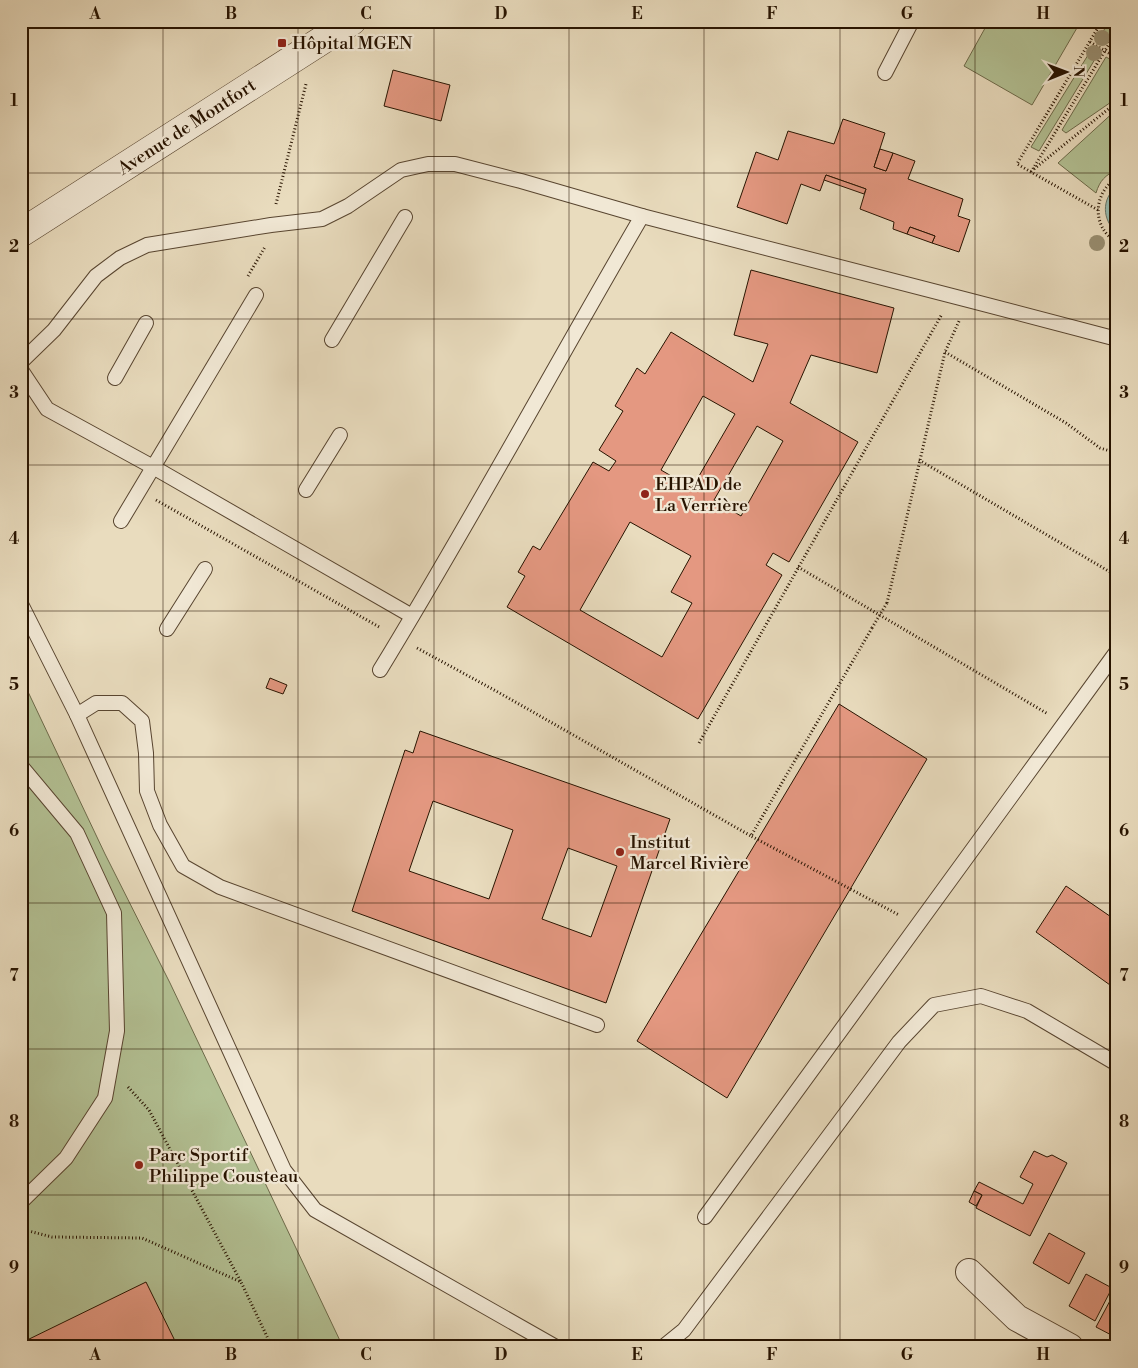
<svg xmlns="http://www.w3.org/2000/svg" width="1138" height="1368" font-family="'Libre Bodoni',serif">
<style>
.green{fill:#b3c194;stroke:#6d6a4a}
.water{fill:#97bcb1;stroke:#6a786a}
.building{fill:#e49881;stroke:#271300;fill-rule:evenodd}
.lines{fill:none;stroke-linecap:round;stroke-linejoin:round}
.service-casing{stroke:#584530;stroke-width:16}
.minor-casing{stroke:#584530;stroke-width:28}
.tertiary-casing{stroke:#584530;stroke-width:29}
.path{stroke:#271300;stroke-width:3;stroke-dasharray:1 2.5;stroke-linecap:butt}
.service{stroke:#f1e8d5;stroke-width:14}
.minor{stroke:#f1e8d5;stroke-width:26}
.tertiary{stroke:#f1e8d5;stroke-width:28}
.path-bridge{stroke:#271300;stroke-width:3;stroke-dasharray:1 2.5;stroke-linecap:butt}
.tree{fill:#998f72}
.grid{fill:none;stroke:#271300;stroke-width:1;stroke-opacity:0.55}
.poi-dot{fill:#8f2418;stroke:#f1e8d5;stroke-width:2}
.labels{text-anchor:middle;dominant-baseline:central;stroke-width:4.5;stroke-linejoin:round;paint-order:stroke}
.poi-label{font-size:18px;fill:#271300;stroke:#f1e8d5;text-anchor:start}
.street-label{font-size:18px;fill:#271300;stroke:#f1e8d5}
.neatline{fill:none;stroke:#271300;stroke-width:2}
.grid-label{font-size:16px;text-anchor:middle;font-weight:bold;fill:#271300}
</style>
<rect width="100%" height="100%" fill="#e9dcbe"/>
<filter id="stains"><feTurbulence type="fractalNoise" baseFrequency=".004" numOctaves="4"/><feColorMatrix values="0 0 0 0 .2 0 0 0 0 .09 0 0 0 0 .02 0 0 0 .5 -.17"/></filter>
<radialGradient id="worn" r=".72"><stop offset=".6" stop-color="#630" stop-opacity="0"/><stop offset="1" stop-color="#630" stop-opacity=".3"/></radialGradient>
<g class="green">
<path d="M989,21H1081L1032,105L964,66Z"/>
<path d="M1109,21H1117V25L1106,43L1099,39Z"/>
<path d="M1093,47L1100,51L1039,151L1031,147Z"/>
<path d="M1106,57L1117,63V98L1066,133L1062,130Z"/>
<path d="M1117,109V169C1105,176 1100,180 1096,193L1058,163Z"/>
<path d="M21,677L105,854L170,983L343,1347H21Z"/>
</g>
<path class="water" d="M1117,186V233C1102,220 1101,199 1117,186Z"/>
<g class="building">
<path d="M393,70L450,85L441,121L384,106Z"/>
<path d="M843,119L885,133L874,167L886,171L893,153L915,161L908,179L963,199L958,216L970,220L959,252L932,243L935,236L910,227L907,234L893,229L894,222L860,209L866,189L826,175L820,191L801,184L787,224L737,207L756,152L778,160L788,131L834,144Z"/>
<path d="M880,149L893,153L886,171L874,167Z"/>
<path d="M826,175L866,189L864,194L824,180Z"/>
<path d="M910,227L935,236L932,243L907,234Z"/>
<path d="M751,270L894,308L877,373L811,355L790,403L858,442L789,562L773,553L766,565L782,575L698,719L507,607L525,576L518,572L533,546L540,550L593,462L609,471L616,461L599,450L623,411L615,406L637,368L645,374L671,332L753,382L768,344L734,335ZM703,396L735,414L692,488L661,470ZM757,426L783,441L741,516L714,500ZM630,522L691,556L671,592L692,603L662,657L580,610Z"/>
<path d="M270,678L287,685L283,694L266,688Z"/>
<path d="M839,704L927,759L727,1098L637,1041Z"/>
<path d="M420,731L670,819L606,1003L352,911L405,750L413,753ZM433,801L513,830L489,899L409,871ZM568,848L617,866L591,937L542,919Z"/>
<path d="M1066,886L1117,921V990L1036,932Z"/>
<path d="M1034,1151L1047,1157L1052,1155L1067,1163L1030,1236L976,1208L982,1195L974,1191L979,1182L1023,1204L1033,1184L1020,1177Z"/>
<path d="M974,1191L982,1195L976,1206L969,1202Z"/>
<path d="M1049,1233L1085,1253L1069,1284L1033,1263Z"/>
<path d="M1086,1274L1112,1288L1095,1321L1069,1306Z"/>
<path d="M146,1282L178,1347H21V1343Z"/>
<path d="M1112,1297L1117,1299V1338L1096,1327Z"/>
<path d="M965,1340L975,1344L974,1347H962Z"/>
</g>
<g class="lines">
<defs>
<g id="service">
<path d="M885,73L912,21"/>
<path d="M332,340L405,217"/>
<path d="M21,362L54,330L96,276L120,258L147,245L271,225L322,219L348,206L401,170L428,164H455L521,181L642,216L968,300L1117,339"/>
<path d="M21,370L47,409L153,467L412,616"/>
<path d="M115,378L146,323"/>
<path d="M306,490L340,435"/>
<path d="M121,521L256,295"/>
<path d="M21,604L77,715L284,1170L315,1210L556,1347"/>
<path d="M167,629L205,569"/>
<path d="M380,670C471,521 554,367 642,216"/>
<path d="M77,715L96,703H122L142,721L146,753L147,791L160,825L183,866L220,887L597,1025"/>
<path d="M21,766L77,833L114,913L117,1031L105,1098L66,1158L21,1202"/>
<path d="M705,1217L1117,651"/>
<path d="M663,1347L684,1330L899,1042L934,1005L981,996L1027,1011L1117,1064"/>
</g>
<path id="minor" d="M969,1272L1017,1318L1070,1347"/>
<path id="tertiary" d="M21,233L352,21"/>
</defs>
<use href="#service" class="service-casing"/>
<use href="#minor" class="minor-casing"/>
<use href="#tertiary" class="tertiary-casing"/>
<g class="path">
<path d="M1090,42L1117,58"/>
<path d="M1034,169L1117,102"/>
<path d="M1031,172L1117,31"/>
<path d="M1117,178C1093,192 1091,228 1117,242"/>
<path d="M276,204L306,84"/>
<path d="M1098,210L1017,164L1102,21"/>
<path d="M248,276L265,247"/>
<path d="M945,352L1066,423L1100,448L1117,453"/>
<path d="M919,460L1117,576"/>
<path d="M156,500L381,628"/>
<path d="M798,567L1048,714"/>
<path d="M887,603L945,352L960,319"/>
<path d="M872,628L751,836L899,915"/>
<path d="M417,648L496,691L751,836"/>
<path d="M699,743L942,314"/>
<path d="M128,1087L149,1110L241,1282"/>
<path d="M21,1229L52,1237L142,1238L241,1282L272,1347"/>
</g>
<use href="#service" class="service"/>
<use href="#minor" class="minor"/>
<use href="#tertiary" class="tertiary"/>
<path class="path-bridge" d="M872,628L887,603"/>
</g>
<g class="tree">
<circle cx="1102" cy="38" r="8"/>
<circle cx="1094" cy="53" r="8"/>
<circle cx="1097" cy="243" r="8"/>
</g>
<path class="grid" d="M163,21V1347M298,21V1347M434,21V1347M569,21V1347M704,21V1347M840,21V1347M975,21V1347M21,173H1117M21,319H1117M21,465H1117M21,611H1117M21,757H1117M21,903H1117M21,1049H1117M21,1195H1117"/>
<g class="poi-dot">
<rect x="277" y="38" width="10" height="10" rx="2.5"/>
<circle cx="645" cy="494" r="5"/>
<circle cx="620" cy="852" r="5"/>
<circle cx="139" cy="1165" r="5"/>
</g>
<g class="labels">
<g class="poi-label">
<text x="292" y="43">Hôpital MGEN</text>
<text x="655" y="484">EHPAD de<tspan x="655" dy="21">La Verrière</tspan></text>
<text x="630" y="842">Institut<tspan x="630" dy="21">Marcel Rivière</tspan></text>
<text x="149" y="1155">Parc Sportif<tspan x="149" dy="21">Philippe Cousteau</tspan></text>
</g>
<g class="street-label">
<text transform="translate(187 127) rotate(-33)">Avenue de Montfort</text>
</g>
</g>
<rect width="1138" height="1368" fill="none" stroke="#e9dcbe" stroke-width="55"/>
<g transform="translate(1066 72) rotate(89)" stroke="#f1e8d5" stroke-width="4" paint-order="stroke">
<path d="M0-4L9 19L0 12L-9 19Z" fill="#271300"/>
<text y="-8" font-size="14" font-weight="bold" text-anchor="middle" fill="#271300">N</text>
</g>
<rect x="28" y="28" width="1082" height="1312" class="neatline"/>
<g class="grid-label">
<text x="95" y="19">A</text>
<text x="231" y="19">B</text>
<text x="366" y="19">C</text>
<text x="501" y="19">D</text>
<text x="637" y="19">E</text>
<text x="772" y="19">F</text>
<text x="907" y="19">G</text>
<text x="1043" y="19">H</text>
<text x="14" y="106">1</text>
<text x="1124" y="106">1</text>
<text x="14" y="252">2</text>
<text x="1124" y="252">2</text>
<text x="14" y="398">3</text>
<text x="1124" y="398">3</text>
<text x="14" y="544">4</text>
<text x="1124" y="544">4</text>
<text x="14" y="690">5</text>
<text x="1124" y="690">5</text>
<text x="14" y="836">6</text>
<text x="1124" y="836">6</text>
<text x="14" y="981">7</text>
<text x="1124" y="981">7</text>
<text x="14" y="1127">8</text>
<text x="1124" y="1127">8</text>
<text x="14" y="1273">9</text>
<text x="1124" y="1273">9</text>
<text x="95" y="1360">A</text>
<text x="231" y="1360">B</text>
<text x="366" y="1360">C</text>
<text x="501" y="1360">D</text>
<text x="637" y="1360">E</text>
<text x="772" y="1360">F</text>
<text x="907" y="1360">G</text>
<text x="1043" y="1360">H</text>
</g>
<rect width="100%" height="100%" filter="url(#stains)"/>
<rect width="100%" height="100%" fill="url(#worn)"/>
</svg>
